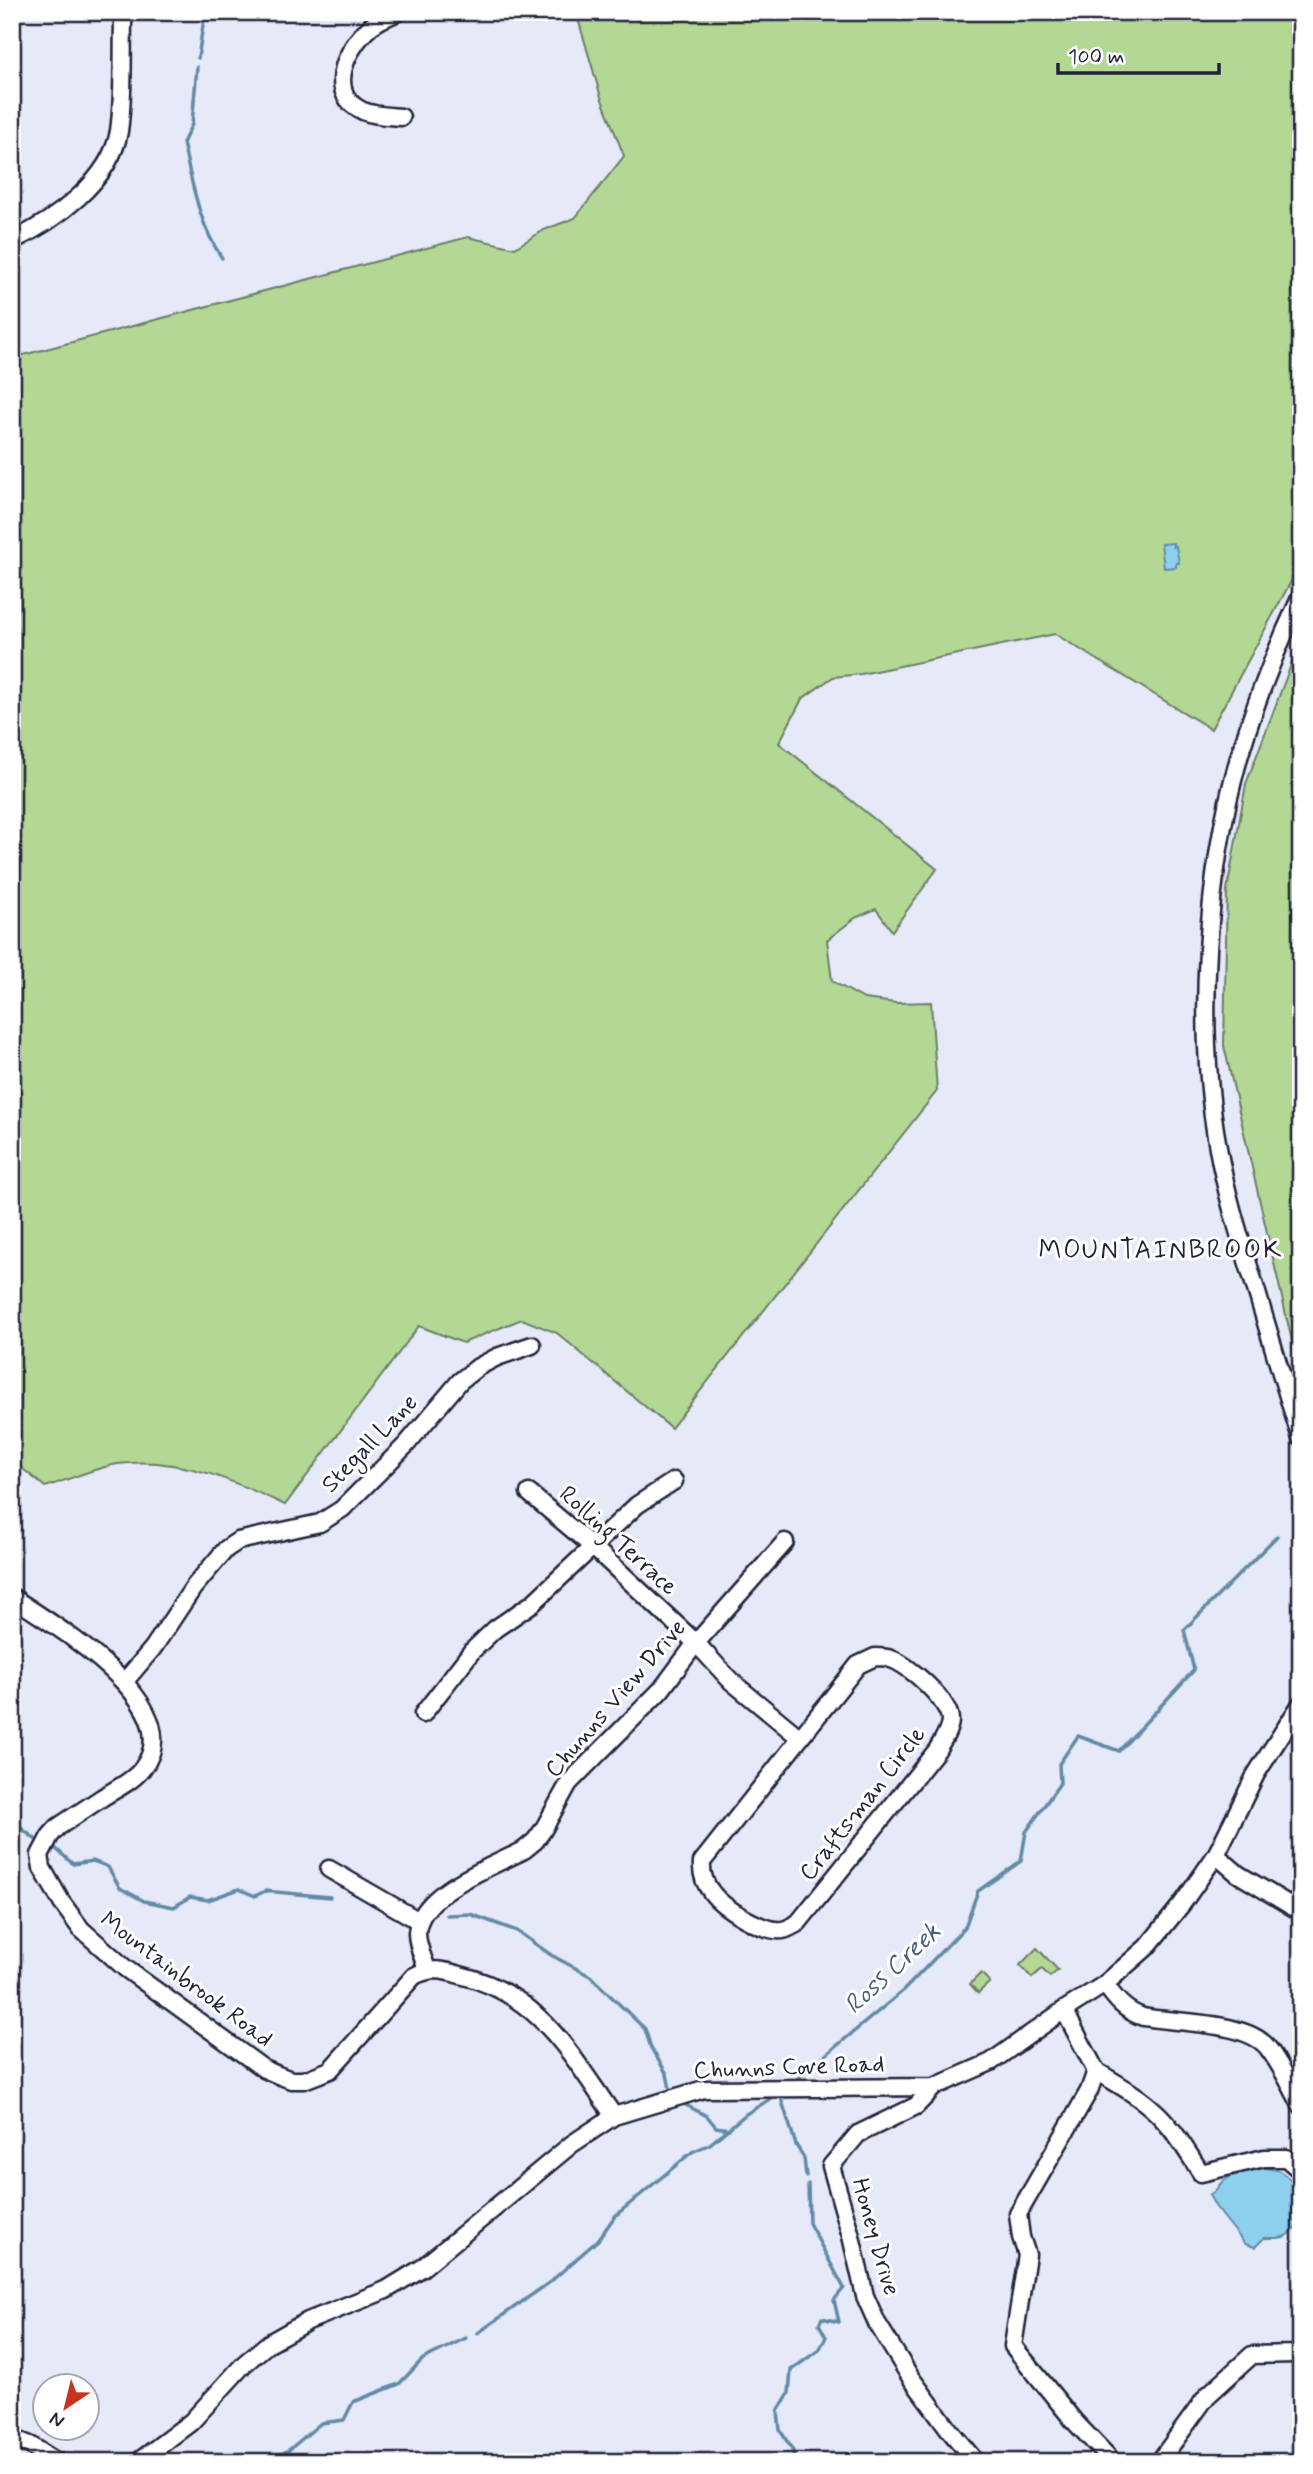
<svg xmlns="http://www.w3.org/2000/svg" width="1313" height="2474" font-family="Mynerve,sans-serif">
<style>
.green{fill:#b2d894;stroke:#6a7d68;stroke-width:2}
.water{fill:#8dd0ee;stroke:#628aa6;stroke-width:2}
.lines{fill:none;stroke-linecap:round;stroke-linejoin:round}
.stream{stroke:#628aa6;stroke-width:3.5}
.minor-casing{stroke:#22223b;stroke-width:21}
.minor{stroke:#fff;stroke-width:16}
.labels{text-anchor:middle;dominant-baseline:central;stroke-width:6;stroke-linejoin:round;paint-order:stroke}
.street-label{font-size:24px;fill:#22223b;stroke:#fff}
.neighbourhood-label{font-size:26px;letter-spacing:2px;fill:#22223b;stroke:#fff}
.water-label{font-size:26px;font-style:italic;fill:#475f7a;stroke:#fff}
</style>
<rect width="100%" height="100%" fill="#e6e9f8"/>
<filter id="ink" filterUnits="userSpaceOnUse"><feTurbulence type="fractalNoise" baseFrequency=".0143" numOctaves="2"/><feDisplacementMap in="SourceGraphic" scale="14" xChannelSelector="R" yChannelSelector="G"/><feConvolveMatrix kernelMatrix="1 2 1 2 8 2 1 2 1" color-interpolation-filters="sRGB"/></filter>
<g filter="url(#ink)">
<g class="green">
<path d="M576,12H1301V563L1211,729L1055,634L861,674L833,677L802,699L779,743L937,869L892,931L876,909L855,918L827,940L832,981L864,999L896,1003L931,1002L937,1091L671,1428L557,1333L522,1319L463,1343L419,1326L285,1505C232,1480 178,1456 118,1464C94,1468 68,1480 45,1487L12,1460V358L468,237L515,248L544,230L575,218L624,156L601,97Z"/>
<path d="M1301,638V822L1299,828L1293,1044L1301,1076V1363L1295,1354L1224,1046L1227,890L1246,784Z"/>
<path d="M1037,1948L1058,1970L1050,1977L1042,1969L1032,1978L1020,1965Z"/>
<path d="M981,1973L990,1982L978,1993L970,1984Z"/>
</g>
<g class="water">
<path d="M1173,543V547L1176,546L1179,563H1176V567L1164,568L1161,544Z"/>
<path d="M1265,2168C1270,2169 1278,2169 1281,2172C1302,2185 1311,2224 1286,2236C1280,2239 1271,2238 1264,2238L1255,2247L1245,2244L1215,2206L1209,2195C1217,2191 1216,2189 1221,2183C1231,2173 1252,2170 1265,2168Z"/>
</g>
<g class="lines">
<g class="stream">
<path d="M198,58L205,12"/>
<path d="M197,67L192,124L183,143C192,182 199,225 222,258"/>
<path d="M12,1821L35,1839"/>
<path d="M54,1847L73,1864L93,1861L108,1867L120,1888L144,1901L174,1907L190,1897L208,1900L239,1889L255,1896L265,1891L330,1897"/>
<path d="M447,1915L470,1914L517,1931L551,1955L590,1976L645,2029L651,2048L667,2074L670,2089"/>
<path d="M792,2083L904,1990L965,1927L978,1891L1021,1861L1026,1832L1060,1783L1059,1764L1078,1736L1119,1751L1194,1670L1184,1630L1277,1536"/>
<path d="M780,2095L796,2145L804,2158L806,2176"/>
<path d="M682,2103L707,2116L716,2127L729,2129"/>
<path d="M478,2333L550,2282L598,2240L615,2216L692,2152L710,2144L746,2114L778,2094"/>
<path d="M269,2462L290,2449L321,2423L344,2420L353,2402L399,2384L423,2359L466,2338"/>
<path d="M795,2462L793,2451L780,2430L778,2411L789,2393L791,2370L819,2350L826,2337L819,2324L822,2318L839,2322L834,2300L844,2288L809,2223L808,2184"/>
</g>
<defs>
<g id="minor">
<path d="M398,12C386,17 374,22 365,32C344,53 327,95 363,111C375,116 389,116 401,117"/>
<path d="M12,241C54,221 111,181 119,131C124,96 122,58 123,22L126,12"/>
<path d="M1301,596C1277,647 1256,700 1240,754C1206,872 1196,1027 1218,1148C1227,1199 1243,1247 1258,1296C1272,1343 1286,1391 1301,1438"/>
<path d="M529,1493L592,1546L696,1643L731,1681L800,1738"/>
<path d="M12,1597C53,1625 193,1706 142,1769C133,1781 116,1789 103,1797C88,1807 73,1817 58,1827L50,1836L40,1855L42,1868L62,1903L81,1929L125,1968L264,2069L278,2075L291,2080H304L330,2070L414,1976C431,1967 443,1970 460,1975C540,1994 570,2054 614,2116"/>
<path d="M875,1657C880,1657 886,1657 891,1659C908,1664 950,1701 950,1720C950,1730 942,1741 937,1750L798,1923C794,1925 788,1929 783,1930C764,1933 723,1908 712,1893C704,1883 701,1874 702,1862L858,1665Z"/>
<path d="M125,1681L153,1648L193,1588L226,1549L238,1541L320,1523L342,1509L406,1445L460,1381L478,1367L497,1357L532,1345"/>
<path d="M423,1714L472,1651L495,1629L533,1603L637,1505L674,1481"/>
<path d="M1216,1855L1238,1874L1301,1912"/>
<path d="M329,1869L419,1921"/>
<path d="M427,1969C423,1958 417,1945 417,1933C419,1892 492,1867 524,1850L535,1841L543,1830L569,1783L661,1690L696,1643L785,1542"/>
<path d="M1105,1984C1115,1999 1125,2011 1143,2017C1174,2023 1248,2021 1268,2048C1281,2065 1291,2086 1301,2105"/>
<path d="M1064,2010L1096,2071"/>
<path d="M934,2087L916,2106L858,2134L831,2166L851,2236L865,2296L877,2323L911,2378L951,2432L976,2462"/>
<path d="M12,2438L30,2445L57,2462"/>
<path d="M138,2462L191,2422L244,2364L269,2343L308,2321L386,2290L422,2268L572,2144L614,2116L704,2089L934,2087L991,2062L1064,2010L1105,1984L1147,1947L1182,1904L1216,1855L1256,1774L1301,1704"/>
<path d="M1113,2462L1074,2421L1013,2346L1027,2255L1021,2237L1018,2214L1089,2091L1096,2071C1118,2084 1141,2097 1159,2115C1176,2132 1188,2153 1201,2173L1264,2158H1286L1301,2171"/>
<path d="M1159,2462L1207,2396L1252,2355L1296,2354L1301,2350"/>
</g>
</defs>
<use href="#minor" class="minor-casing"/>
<use href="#minor" class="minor"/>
</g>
</g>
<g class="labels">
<g class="street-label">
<text transform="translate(370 1444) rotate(-46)">Stegall Lane</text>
<text transform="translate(618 1541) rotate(42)">Rolling Terrace</text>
<text transform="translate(616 1699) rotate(-49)">Chunns View Drive</text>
<text transform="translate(863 1804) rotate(-52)">Craftsman Circle</text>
<text transform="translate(186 1980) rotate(37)">Mountainbrook Road</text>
<text transform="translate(789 2068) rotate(-2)">Chunns Cove Road</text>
<text transform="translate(875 2237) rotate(74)">Honey Drive</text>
</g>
<g class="neighbourhood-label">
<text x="1161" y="1251">MOUNTAINBROOK</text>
</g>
<g class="water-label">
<text transform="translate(893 1969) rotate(-43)">Ross Creek</text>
</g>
</g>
<rect width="1313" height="2474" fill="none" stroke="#fff" stroke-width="42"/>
<rect x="21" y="21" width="1271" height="2432" fill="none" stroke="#22223b" stroke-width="2.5" filter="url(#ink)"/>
<g transform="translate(66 2407) rotate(215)"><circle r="33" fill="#ffffff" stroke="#a7a7b1" stroke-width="2"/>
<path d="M0-5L12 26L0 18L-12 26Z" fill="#c8321e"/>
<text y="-10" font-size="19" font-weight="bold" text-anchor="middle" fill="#22223b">N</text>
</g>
<path d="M1058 63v10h161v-10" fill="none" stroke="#22223b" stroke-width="3.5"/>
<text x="1068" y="63" font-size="21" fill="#22223b" stroke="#ffffff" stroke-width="5" paint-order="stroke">100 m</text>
</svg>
